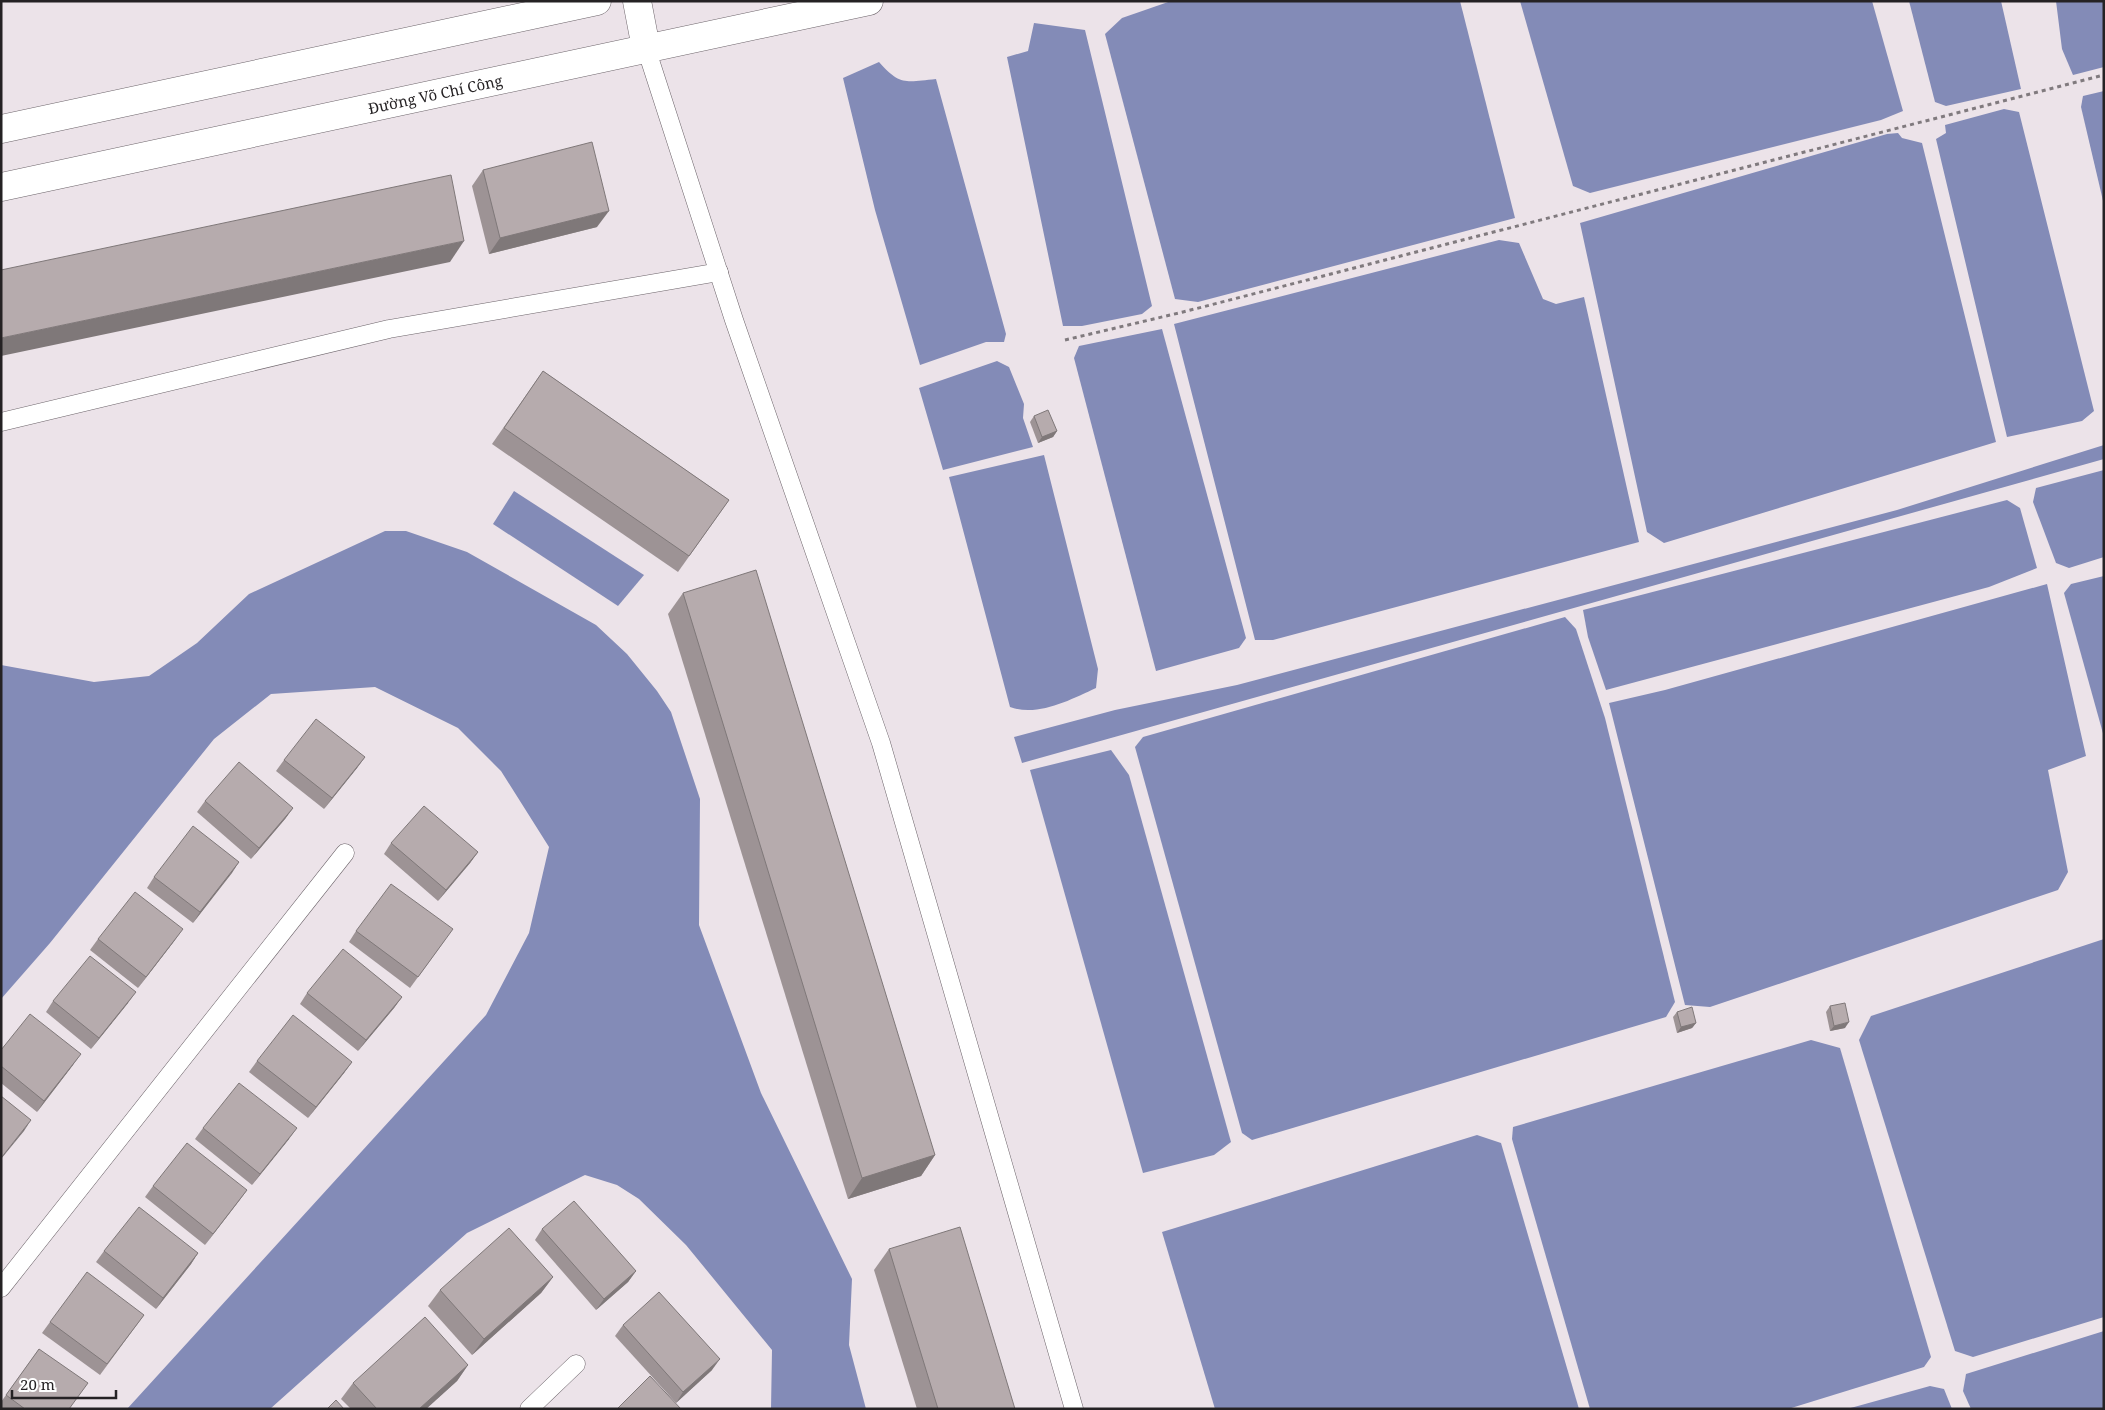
<svg xmlns="http://www.w3.org/2000/svg" width="2105" height="1410" font-family="'Noto Serif',serif">
<style>
.water{fill:#838bb7}
.lines{fill:none;stroke-linecap:round;stroke-linejoin:round}
.service-casing{stroke:#6c646a;stroke-width:19}
.secondary-casing{stroke:#6c646a;stroke-width:29}
.primary-casing{stroke:#6c646a;stroke-width:29}
.path{stroke:#807a7e;stroke-width:3;stroke-dasharray:4 4;stroke-linecap:butt}
.service{stroke:#fff;stroke-width:18}
.secondary{stroke:#fff;stroke-width:28}
.primary{stroke:#fff;stroke-width:28}
.wall{fill:#9d9395}
.shaded-wall{fill:#7f7879}
.building{fill:#b6abad;stroke:#7f7879}
.labels{text-anchor:middle;dominant-baseline:central;stroke-width:5;stroke-linejoin:round;paint-order:stroke}
.street-label{font-size:15px;fill:#252224;stroke:#fff}
</style>
<rect width="100%" height="100%" fill="#ece3e9"/>
<g class="water">
<path d="M1171,1H1460L1515,218L1198,302L1175,299L1105,34L1122,18Z"/>
<path d="M1520,1H1872L1903,111L1881,120L1590,193L1573,186Z"/>
<path d="M1909,1H2001L2021,89L1946,106L1935,102Z"/>
<path d="M2056,1H2104V67L2073,75L2062,49Z"/>
<path d="M1034,23L1085,30L1152,306L1142,314L1082,326H1063L1007,57L1028,51Z"/>
<path d="M879,62C900,86 906,82 936,79L1006,334L1004,342H986L920,365L875,210L843,78Z"/>
<path d="M2104,91V205L2081,107L2083,96Z"/>
<path d="M2004,109L2019,112L2094,411L2082,421L2007,437L1936,139L1946,133L1945,125Z"/>
<path d="M1898,133L1902,138L1922,143L1996,442L1664,543L1647,532L1580,223L1887,134Z"/>
<path d="M1499,240L1519,243L1543,299L1556,304L1584,297L1639,542L1273,640H1255L1174,324Z"/>
<path d="M1162,329L1246,638L1239,648L1156,671L1074,358L1079,346Z"/>
<path d="M997,361L1009,367L1024,404L1023,418L1033,447L943,470L919,388Z"/>
<path d="M2104,445V459L1022,763L1014,737L1115,710L1237,685L1897,510Z"/>
<path d="M1044,455L1098,669L1096,688C1070,700 1038,717 1010,707L949,477Z"/>
<path d="M2104,470V557L2069,568L2056,563L2033,502L2036,488Z"/>
<path d="M514,491L644,575L618,606L493,524Z"/>
<path d="M2007,500L2020,508L2037,568L1989,587L1606,690L1588,637L1583,610Z"/>
<path d="M385,531H406L467,552L596,625L627,654L657,691L671,712L700,799L699,925L761,1093L852,1279L849,1345L866,1409H771L772,1350L686,1245L639,1199L617,1185L585,1175L467,1233L270,1409H127L486,1015L529,933L549,847L501,771L458,728L375,687L271,694L214,739L50,943L1,999V665L94,682L149,676L197,643L249,594Z"/>
<path d="M2104,576V737L2064,593L2071,584Z"/>
<path d="M2047,584L2086,756L2048,770L2068,872L2058,890L1710,1007L1685,1005L1609,703L1665,690Z"/>
<path d="M1565,617L1576,629L1605,718L1675,1002L1666,1017L1252,1140L1242,1133L1135,747L1143,737Z"/>
<path d="M1111,750L1129,775L1231,1142L1214,1155L1143,1173L1030,770Z"/>
<path d="M2104,939V1317L1973,1357L1955,1351L1859,1040L1871,1016Z"/>
<path d="M1811,1040L1840,1048L1931,1357L1924,1367L1788,1409H1590L1512,1139L1513,1127Z"/>
<path d="M1477,1135L1501,1143L1579,1409H1215L1162,1232Z"/>
<path d="M2104,1331V1409H1971L1963,1391L1966,1374Z"/>
<path d="M1930,1386L1944,1389L1952,1409H1847Z"/>
</g>
<g class="lines">
<defs>
<g id="service">
<path d="M646,48L734,320L881,743L1074,1409"/>
<path d="M1,422L389,329L719,272"/>
<path d="M1,1288L345,853"/>
<path d="M529,1409L576,1364"/>
</g>
<path id="secondary" d="M637,1L646,48"/>
<g id="primary">
<path d="M1,129L597,1"/>
<path id="s1" d="M1,187L869,1"/>
</g>
</defs>
<use href="#service" class="service-casing"/>
<use href="#secondary" class="secondary-casing"/>
<use href="#primary" class="primary-casing"/>
<path class="path" d="M1065,340L1183,312L2104,75"/>
<use href="#service" class="service"/>
<use href="#secondary" class="secondary"/>
<use href="#primary" class="primary"/>
</g>
<g class="wall">
<path d="M483,170L597,227L489,254L472,186Z"/>
<path d="M543,371L729,500L678,572L492,444Z"/>
<path d="M1034,416L1057,431L1053,437L1038,443L1030,422Z"/>
<path d="M683,593L935,1155L921,1176L848,1199L668,614Z"/>
<path d="M365,757L357,768L324,809L276,771L284,760Z"/>
<path d="M205,801L293,808L285,819L251,859L197,812Z"/>
<path d="M391,843L478,852L470,863L438,901L384,854Z"/>
<path d="M239,862L193,923L147,888L154,877Z"/>
<path d="M356,931L445,940L410,988L349,942Z"/>
<path d="M98,939L175,940L138,988L90,950Z"/>
<path d="M307,993L402,997L394,1008L358,1051L300,1004Z"/>
<path d="M53,1001L128,1003L91,1049L46,1012Z"/>
<path d="M1830,1006L1845,1028L1830,1031L1826,1012Z"/>
<path d="M1677,1012L1696,1023L1692,1028L1677,1033L1673,1017Z"/>
<path d="M1,1050L73,1065L37,1112L1,1083Z"/>
<path d="M257,1061L352,1062L344,1073L308,1118L249,1072Z"/>
<path d="M203,1128L289,1139L252,1185L195,1139Z"/>
<path d="M153,1186L247,1190L205,1245L145,1197Z"/>
<path d="M542,1229L636,1271L628,1282L596,1310L535,1240Z"/>
<path d="M889,1249L1015,1409H917L874,1270Z"/>
<path d="M104,1251L198,1253L191,1264L156,1309L96,1262Z"/>
<path d="M553,1277L541,1293L472,1355L428,1306L440,1290Z"/>
<path d="M144,1315L100,1375L42,1333L50,1322Z"/>
<path d="M623,1325L712,1370L676,1403L615,1336Z"/>
<path d="M39,1349L69,1409H1V1402Z"/>
<path d="M468,1365L457,1381L426,1409H351L341,1399L353,1383Z"/>
</g>
<g class="shaded-wall">
<path d="M609,211L597,227L489,254L500,238Z"/>
<path d="M464,241L450,262L1,356V338Z"/>
<path d="M1057,431L1053,437L1038,443L1042,437Z"/>
<path d="M365,757L357,768L324,809L332,798Z"/>
<path d="M293,808L285,819L251,859L259,848Z"/>
<path d="M478,852L470,863L438,901L446,890Z"/>
<path d="M239,862L232,873L193,923L200,912Z"/>
<path d="M183,929L175,940L138,988L146,977Z"/>
<path d="M136,992L128,1003L91,1049L99,1038Z"/>
<path d="M402,997L394,1008L358,1051L366,1040Z"/>
<path d="M1849,1022L1845,1028L1830,1031L1834,1026Z"/>
<path d="M1696,1023L1692,1028L1677,1033L1681,1027Z"/>
<path d="M81,1054L73,1065L37,1112L44,1101Z"/>
<path d="M352,1062L344,1073L308,1118L316,1107Z"/>
<path d="M31,1120L24,1131L1,1159V1158Z"/>
<path d="M297,1128L289,1139L252,1185L260,1174Z"/>
<path d="M935,1155L921,1176L848,1199L862,1178Z"/>
<path d="M247,1190L239,1201L205,1245L213,1234Z"/>
<path d="M198,1253L191,1264L156,1309L163,1298Z"/>
<path d="M636,1271L628,1282L596,1310L604,1299Z"/>
<path d="M553,1277L541,1293L472,1355L484,1339Z"/>
<path d="M720,1359L712,1370L676,1403L683,1392Z"/>
<path d="M468,1365L457,1381L426,1409H419Z"/>
</g>
<g class="building">
<path d="M592,142L609,211L500,238L483,170Z"/>
<path d="M451,175L464,241L1,338V270Z"/>
<path d="M543,371L729,500L689,556L504,428Z"/>
<path d="M1048,410L1057,431L1042,437L1034,416Z"/>
<path d="M756,570L935,1155L862,1178L683,593Z"/>
<path d="M316,719L365,757L332,798L284,760Z"/>
<path d="M239,762L293,808L259,848L205,801Z"/>
<path d="M424,806L478,852L446,890L391,843Z"/>
<path d="M193,826L239,862L200,912L154,877Z"/>
<path d="M391,884L453,929L418,977L356,931Z"/>
<path d="M135,892L183,929L146,977L98,939Z"/>
<path d="M343,949L402,997L366,1040L307,993Z"/>
<path d="M90,956L136,992L99,1038L53,1001Z"/>
<path d="M1845,1003L1849,1022L1834,1026L1830,1006Z"/>
<path d="M1692,1007L1696,1023L1681,1027L1677,1012Z"/>
<path d="M30,1014L81,1054L44,1101L1,1066V1050Z"/>
<path d="M293,1015L352,1062L316,1107L257,1061Z"/>
<path d="M239,1083L297,1128L260,1174L203,1128Z"/>
<path d="M1,1096L31,1120L1,1158Z"/>
<path d="M187,1143L247,1190L213,1234L153,1186Z"/>
<path d="M574,1201L636,1271L604,1299L542,1229Z"/>
<path d="M139,1207L198,1253L163,1298L104,1251Z"/>
<path d="M960,1227L1015,1409H938L889,1249Z"/>
<path d="M509,1228L553,1277L484,1339L440,1290Z"/>
<path d="M87,1272L144,1315L107,1364L50,1322Z"/>
<path d="M659,1292L720,1359L683,1392L623,1325Z"/>
<path d="M425,1317L468,1365L419,1409H377L353,1383Z"/>
<path d="M39,1349L88,1383L69,1409H25L6,1395Z"/>
<path d="M650,1376L681,1409H617Z"/>
<path d="M336,1400L344,1409H327Z"/>
</g>
<g class="labels">
<g class="street-label">
<text stroke="none"><textPath href="#s1" startOffset="444">Đường Võ Chí Công</textPath></text>
</g>
</g>
<rect width="2105" height="1410" fill="none" stroke="#252224" stroke-width="5"/>
<path d="M12 1390v8h104v-8" fill="none" stroke="#252224" stroke-width="2.5"/>
<text x="20" y="1390" font-size="15" fill="#252224" stroke="#ffffff" stroke-width="4" paint-order="stroke">20 m</text>
</svg>
